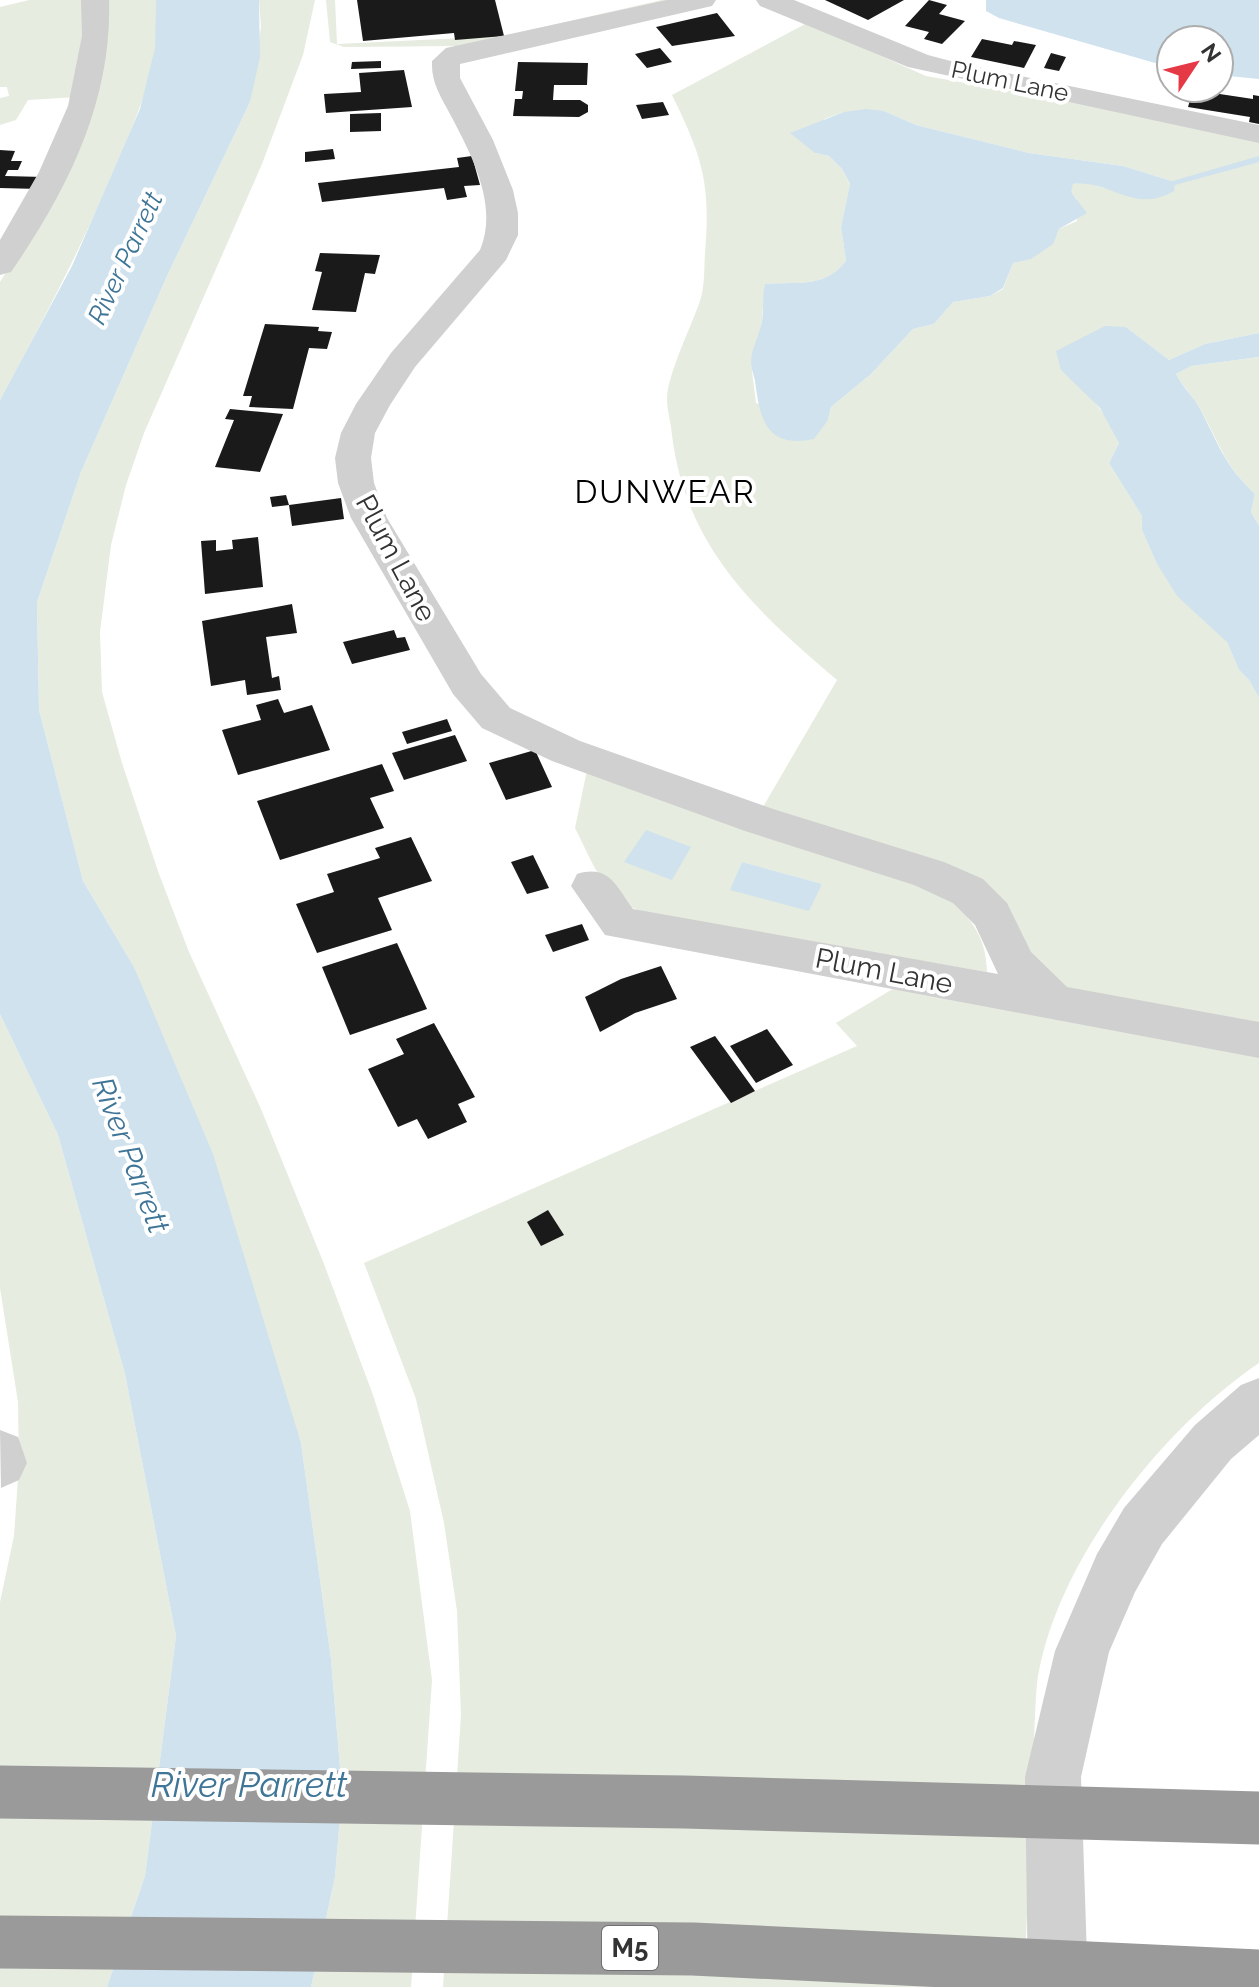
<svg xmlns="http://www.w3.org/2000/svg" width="1259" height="1987" font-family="Raleway,sans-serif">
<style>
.green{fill:#e6ecdf;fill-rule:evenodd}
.water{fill:#cfe2ee}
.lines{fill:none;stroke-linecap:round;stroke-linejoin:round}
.stream{fill:#cfe2ee;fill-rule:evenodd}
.building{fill:#1a1a1a}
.street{fill:#d0d0d0;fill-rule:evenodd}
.highway-bridge{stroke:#9a9a9a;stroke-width:53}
.labels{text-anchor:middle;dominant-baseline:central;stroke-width:8;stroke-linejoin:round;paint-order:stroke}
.far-street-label{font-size:24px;fill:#333;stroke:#fff}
.far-water-label{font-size:26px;font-style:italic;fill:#3f7597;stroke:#fff}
.shield{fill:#fff;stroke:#707070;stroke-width:2}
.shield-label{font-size:26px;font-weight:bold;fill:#333}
.street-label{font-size:28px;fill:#333;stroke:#fff}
.water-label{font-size:30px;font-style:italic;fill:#3f7597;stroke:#fff}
.quarter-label{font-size:32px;letter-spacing:2px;fill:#000;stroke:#fff}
.near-water-label{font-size:36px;font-style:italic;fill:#3f7597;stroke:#fff}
</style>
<rect width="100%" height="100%" fill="#fff"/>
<g class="green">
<path d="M29,0H89L78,97L28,100L16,120L0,125V98L9,96L7,87H0V7Z"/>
<path d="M103,0H156C163,64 134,124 109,181C77,257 39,328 0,400V282L37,222Z"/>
<path d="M259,0H315L303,55L262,164L144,433L126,485L111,545L100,632L102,692L122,763L159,874L189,952L261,1109L324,1264L373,1395L410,1511L432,1680L411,1987H311L335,1877L342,1792L331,1659L301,1443L134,967L83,881L39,710L37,602L81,472L167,276L250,102L261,27Z"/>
<path d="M326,0H335L337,44L504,36L662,0H676L458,46L344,47L330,42Z"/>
<path d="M807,23L926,76L1113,109L1259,141V333L1205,344L1169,360L1126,327L1061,370C1085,390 1108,413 1119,443L1109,463L1142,516V530L1156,562L1227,642L1239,670L1249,680L1259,698V1025L1068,988L1043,973L1013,925L763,807L837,680C755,610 686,548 672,435C671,423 667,410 667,399C667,375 692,325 700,301C705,286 704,269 705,253C711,183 702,156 672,95ZM884,111L916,125L1029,153L1123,166L1175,182L1103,188L1088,182L1073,184L1070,192L1077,199V221L1059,229C1051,249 1034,258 1013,263L1003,289L990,296L953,302L934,324L913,329L871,374L831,407L828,420L756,403L751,363L761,330L765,284C798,281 824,289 846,261L841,227L850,185L842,169L829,156L815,153L824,119L844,112Z"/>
<path d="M1259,357V526L1251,512L1255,494C1223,464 1219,441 1198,405C1191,394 1182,385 1176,374L1191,366Z"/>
<path d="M587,770L944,892C969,918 986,933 987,972L683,920C664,916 639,914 622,902C600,886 587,851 575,828ZM742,862L821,884L822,885L731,890Z"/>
<path d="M901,984L1259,1053V1363C1163,1428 1061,1556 1039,1671C1036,1685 1036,1700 1035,1714L1024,1987H443L461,1715L457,1611L444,1523L416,1399L364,1263L857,1046L836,1023Z"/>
<path d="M0,1014L58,1135L125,1374L176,1636L145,1876L107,1987H0V1602L14,1536L19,1464L18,1402L0,1288Z"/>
</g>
<g class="water">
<path d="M156,0H259L260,57L250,102L167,276L81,472L37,602L39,710L83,881L134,967L213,1154L301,1443L331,1659L342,1792L335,1877L311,1987H107L145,1876L176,1636L125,1374L58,1135L0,1014V400L72,266L140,109L155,48Z"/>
<path d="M986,0H1259V79L1219,75V40H1171V67H1169L999,18L986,11Z"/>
<path d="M866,109L884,111L916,125L1029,153L1123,166L1175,182L1174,191C1133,215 1111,179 1073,184L1071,192L1087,213L1059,229L1053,244L1031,259L1013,263L1003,288L990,296L953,302L934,324L913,329L871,374L831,407L828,420L814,439C766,449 760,419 755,381C754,375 751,369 751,363C751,348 760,335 762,321C764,308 762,296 765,284C798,281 824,289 846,261L841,227L850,184L842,169L829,156L815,153L790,133L844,112Z"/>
<path d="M1105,326L1126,327L1169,360L1205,344L1259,333V357L1191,366L1176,374C1182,386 1191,394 1198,405C1218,442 1223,464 1255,494L1251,512L1259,526V698L1249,680L1239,670L1227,642L1177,596L1156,562L1142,530V516L1109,463L1119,443L1100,408L1061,370L1056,351Z"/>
<path d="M646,830L691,847L672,880L624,862Z"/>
<path d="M742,862L822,884L809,911L730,890Z"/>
</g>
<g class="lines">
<path class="stream" d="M1259,156V162L1175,185L1169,182Z"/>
</g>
<g class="building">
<path d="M357,0H495L504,36L455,40L454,33L363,41Z"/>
<path d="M825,0H904L868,20Z"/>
<path d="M929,0L947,5L939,14L965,21L942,44L924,39L929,32L905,26Z"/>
<path d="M717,13L735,36L672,46L656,27Z"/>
<path d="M982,39L1012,45L1014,41L1036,45L1024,68L971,57Z"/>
<path d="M660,48L672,62L647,68L635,54Z"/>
<path d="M1051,53L1066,57L1059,71L1044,68Z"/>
<path d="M381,61V68L351,69L352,62Z"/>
<path d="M518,62L588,63L587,85H554L553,100H580L588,105V112L579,117L513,116L515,99H522L523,91H515Z"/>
<path d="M404,70L412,107L326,113L324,94L361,92L359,73Z"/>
<path d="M1193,90L1253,99V95L1259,96V124L1249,122L1250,117L1188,107Z"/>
<path d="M663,102L669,115L642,119L636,105Z"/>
<path d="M381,113V131L350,132V114Z"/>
<path d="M333,149L335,159L305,162V152Z"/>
<path d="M0,150L15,151L11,161H22L18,170H8L5,176L44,177L39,189L0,188Z"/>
<path d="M472,156L480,185L464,186L467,197L447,200L444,188L322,202L318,183L459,167L457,158Z"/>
<path d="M320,253L380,255L375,274L365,273L356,312L312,310L322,272L315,271Z"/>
<path d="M265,324L319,327L318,331L332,332L327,349L309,348L293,409L249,407L252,396H243Z"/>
<path d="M230,409L283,414L260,472L215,467L234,420L225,419Z"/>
<path d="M286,495L289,505L272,507L270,497Z"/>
<path d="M341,498L344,519L292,526L289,505Z"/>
<path d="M258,537L263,587L205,594L201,541L216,540V551L233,549L232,540Z"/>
<path d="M292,604L297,633L266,637L272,678L279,676L281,690L247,695L245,680L211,686L202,621Z"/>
<path d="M394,630L397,638L405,637L410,650L352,664L343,642Z"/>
<path d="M278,699L284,713L312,705L330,750L238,775L222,730L261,720L256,705Z"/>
<path d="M447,719L452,731L407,744L402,732Z"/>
<path d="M455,735L467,761L404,780L392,753Z"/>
<path d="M535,750L552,787L506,800L489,763Z"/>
<path d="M382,764L394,791L370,798L384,828L280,860L257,801Z"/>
<path d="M411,837L432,881L378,898L392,930L317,953L296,904L334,892L327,874L380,858L375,848Z"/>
<path d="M533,855L549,888L527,894L511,862Z"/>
<path d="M582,924L589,940L553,952L545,935Z"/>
<path d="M397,943L427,1009L350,1035L322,967Z"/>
<path d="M661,966L677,999L635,1013L600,1032L585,997L621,979Z"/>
<path d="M434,1023L475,1097L458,1104L467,1122L428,1139L417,1119L398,1127L368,1069L404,1054L396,1039Z"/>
<path d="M767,1029L793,1065L756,1083L730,1046Z"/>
<path d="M715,1036L755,1091L731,1103L690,1047Z"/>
<path d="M548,1210L564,1235L541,1246L527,1222Z"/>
</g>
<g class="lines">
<g class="street">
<path d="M81,0H109C112,102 68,189 11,272L0,275V240L39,172L68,106L82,36Z"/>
<path d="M667,0H716L712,6L460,64V78L493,140L513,190L518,213V235L506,260L415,367L390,405L375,433L371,458L374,483L387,518L481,674L510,708L580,741L773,809L944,862L983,879L1007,903L1031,952L1067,987L1259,1022V1058L605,935L571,886L577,874C609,864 616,886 633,909L998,974L975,925L953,903L914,885L745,831L552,761L482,728L453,694L351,518L338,483L335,458L341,433L356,404L391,353L480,250C499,205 471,154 450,114C440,95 431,82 432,61L446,48Z"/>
<path d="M756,0H794L928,55L958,63L1259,125V143L908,67L760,6Z"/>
<path d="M1259,1378V1435L1231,1459L1162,1544L1135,1592L1109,1652L1081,1777L1088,1987H1028L1025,1777L1055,1651L1097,1554L1124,1508L1195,1425L1241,1385Z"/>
<path d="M0,1430L18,1437L27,1463L19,1480L1,1488Z"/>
</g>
<g class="highway-bridge">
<path d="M0,1792L684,1802L1259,1818"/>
<path d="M0,1942L693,1949L1259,1976"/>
</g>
</g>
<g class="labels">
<g class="far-street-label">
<text transform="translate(1010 81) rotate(12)">Plum Lane</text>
</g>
<g class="far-water-label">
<text transform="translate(125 258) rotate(-65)">River Parrett</text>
</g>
<rect class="shield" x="602" y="1926" width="56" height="44" rx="6"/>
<g class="shield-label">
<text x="630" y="1948">M5</text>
</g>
<g class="street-label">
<text transform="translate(396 558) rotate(62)">Plum Lane</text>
<text transform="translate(884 971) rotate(11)">Plum Lane</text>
</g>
<g class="water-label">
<text transform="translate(131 1155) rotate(69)">River Parrett</text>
</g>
<g class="quarter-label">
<text x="665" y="491">DUNWEAR</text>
</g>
<g class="near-water-label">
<text x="249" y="1784">River Parrett</text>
</g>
</g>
<g transform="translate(1195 64) rotate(55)"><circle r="38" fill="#ffffff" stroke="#adadad" stroke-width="2"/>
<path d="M0-6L14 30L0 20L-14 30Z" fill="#e63946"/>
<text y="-12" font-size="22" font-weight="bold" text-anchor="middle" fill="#333333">N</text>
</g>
</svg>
